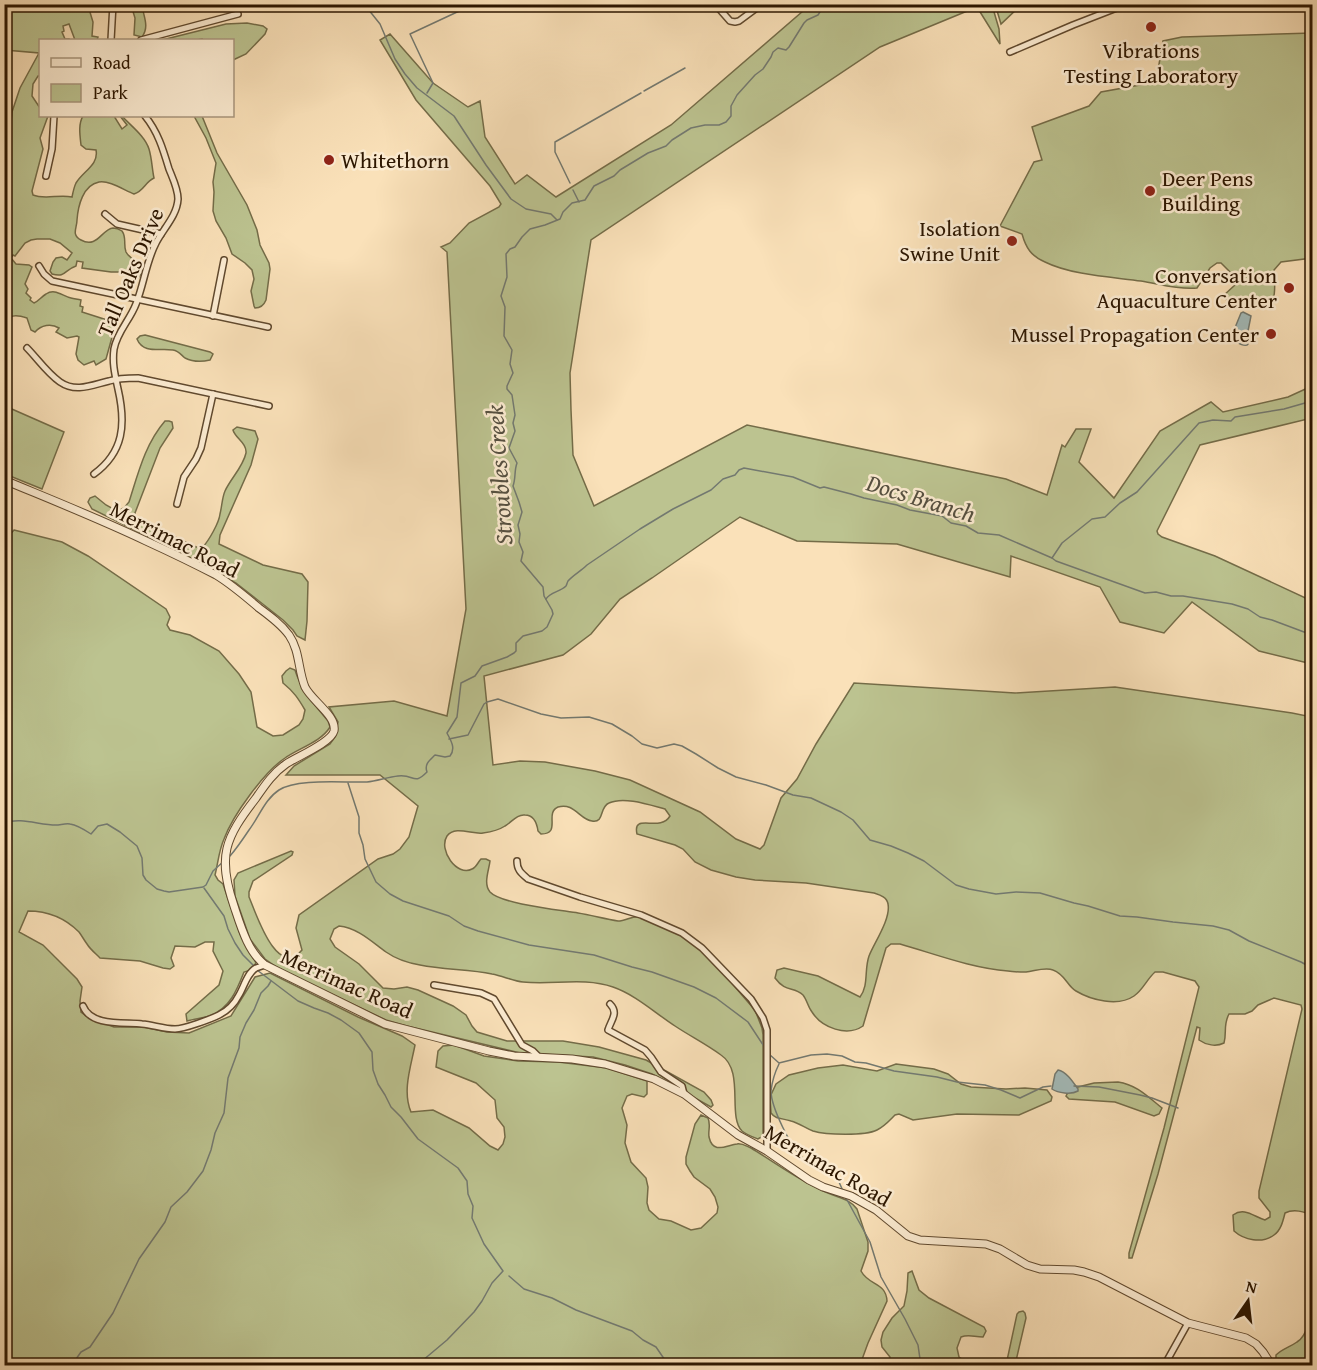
<svg xmlns="http://www.w3.org/2000/svg" width="1317" height="1370" font-family="'Gentium Book Plus',serif">
<style>
.green{fill:#bcc390;stroke:#746c48;stroke-width:1.5}
.water{fill:#a3bbba;stroke:#737970;stroke-width:1.5}
.lines{fill:none;stroke-linecap:round;stroke-linejoin:round}
.stream{stroke:#737970;stroke-width:1.5}
.minor-casing{stroke:#60492e;stroke-width:8}
.tertiary-casing{stroke:#60492e;stroke-width:9}
.minor{stroke:#fcecd2;stroke-width:5}
.tertiary{stroke:#fcecd2;stroke-width:7}
.poi-dot{fill:#8f2418;stroke:#fcecd2;stroke-width:2}
.labels{text-anchor:middle;dominant-baseline:central;stroke-width:5;stroke-linejoin:round;paint-order:stroke}
.poi-label{font-size:22px;fill:#2c1600;stroke:#fcecd2;text-anchor:end}
.street-label{font-size:22px;fill:#2c1600;stroke:#fcecd2}
.water-label{font-size:24px;font-style:italic;fill:#565041;stroke:#fcecd2}
</style>
<rect width="100%" height="100%" fill="#fae1b9"/>
<filter id="stains"><feTurbulence type="fractalNoise" baseFrequency=".00333" numOctaves="4"/><feColorMatrix values="0 0 0 0 .2 0 0 0 0 .09 0 0 0 0 .02 0 0 0 .5 -.17"/></filter>
<radialGradient id="worn" r=".72"><stop offset=".6" stop-color="#630" stop-opacity="0"/><stop offset="1" stop-color="#630" stop-opacity=".3"/></radialGradient>
<g class="green">
<path d="M5,4L84,5V8L89,9L93,22L92,36L98,37L97,40H75L69,24L63,26L64,31L62,32L65,39H69V40H40V76H38L33,84L32,96L40,108V116H48L40,138L43,149L32,191L33,195C45,200 59,194 72,197C73,192 74,187 76,183C83,171 99,165 96,150L86,149L81,145C80,136 78,124 83,116H114L122,129L127,125L120,116H122C131,126 145,136 149,149C152,159 152,169 154,178C145,182 144,191 134,194C124,190 109,180 99,182C83,185 78,206 77,220C77,228 71,235 81,240C97,249 102,229 113,228C116,228 119,229 122,231C127,238 123,244 126,252C129,258 137,261 142,266C142,271 141,276 137,279L128,277L127,273L122,272H111L82,268L83,262L77,261L76,266C64,270 66,278 52,274L50,271L53,262L56,258L62,257L67,260L72,253L60,243L50,239H37L31,240L25,243L15,256L13,255L11,258L16,264L29,265L32,267L25,284L28,289L26,293L31,298L30,300L34,303C39,301 41,297 46,294C55,288 62,296 71,298C75,299 78,299 81,300L80,306L83,307L82,312L107,320L113,326L114,330L106,359L96,365L94,361L84,365L78,360L76,354L79,337L77,336L67,338L56,332L59,328C51,323 41,325 35,332L31,330L27,318C6,311 8,320 5,337L4,257L7,230L5,224L4,196L12,112L20,88L39,53L5,50Z"/>
<path d="M995,4H1021V5L1001,24Z"/>
<path d="M131,5H142C143,16 150,26 142,37L134,35L135,18Z"/>
<path d="M810,5H992L999,29L1000,44L977,7L880,47L591,240L570,373L571,410L573,455L594,506L747,425L1006,479L1047,495L1062,445L1065,447L1076,429H1091L1079,462L1114,498L1160,431L1211,402L1223,412L1288,397L1312,386V418L1200,445L1157,531L1158,534L1162,537L1215,556L1312,601V664L1259,651L1192,602L1164,633L1120,622L1100,587L1011,556L1010,577L897,544L797,541L740,517L652,578L620,599L591,634L563,655L484,676L493,765L520,761L545,762L595,771L630,780L700,812L736,839L760,849L764,845L781,798L797,779L816,744L854,683L1015,693L1115,687L1292,713L1312,717V1216C1305,1211 1293,1209 1285,1213C1283,1221 1281,1230 1274,1235C1262,1244 1244,1240 1234,1231L1233,1215C1244,1207 1253,1216 1265,1220L1270,1217V1212L1259,1198V1191L1302,1009L1301,1005L1274,998L1258,1005L1252,1011L1245,1014H1229C1223,1025 1227,1032 1224,1043C1216,1047 1206,1045 1199,1040L1200,1028L1197,1027L1158,1174L1132,1258H1129V1253L1164,1128L1199,987L1195,981L1163,972H1155C1147,979 1143,990 1134,996C1118,1007 1091,1000 1076,991C1067,986 1065,974 1053,970C1045,967 1035,971 1026,972C1020,972 1013,972 1008,971C971,968 935,954 900,944H891L886,948L863,1026C847,1037 822,1028 812,1012C808,1007 807,1000 803,995C793,986 786,993 775,978L777,970L784,968L818,976L860,997C869,985 864,970 869,956C874,943 891,919 888,904C887,897 880,895 874,893L806,883L755,880L736,877L711,870L695,862L683,849L675,845L637,834C632,812 660,833 670,816L665,809C650,805 624,796 609,803C599,807 605,823 592,821C580,820 574,802 558,807C544,813 562,834 541,834L538,831C537,824 534,815 525,815C517,814 512,822 505,826C499,830 490,832 483,833C473,835 455,825 447,836C438,850 457,877 472,869C476,868 478,862 481,859H486L490,861C489,870 483,884 490,892C501,904 560,910 578,913C591,915 605,919 618,921C626,921 633,915 640,917C650,919 661,924 670,929C705,946 729,981 755,1010L762,1028L763,1035V1136L758,1139C753,1137 747,1135 742,1131C727,1116 745,1071 721,1055C706,1044 690,1036 675,1026C655,1013 636,995 613,987C584,977 554,985 523,982C513,981 503,976 492,974C469,969 444,970 420,965C408,963 396,959 386,952C372,942 358,928 339,926L334,929L330,939L335,947L359,964L383,988L394,989L407,987L418,990L453,1006L466,1015L472,1026L477,1032L507,1041H563L599,1047L646,1060L704,1092L711,1100L713,1105L711,1107L652,1074L625,1065L593,1057L520,1053L407,1026L386,1020L281,970L265,959L250,939L235,896L234,880L238,873L291,851L293,852L292,855L253,881L249,892V897C256,913 277,980 302,950L296,928L299,915L378,859L393,854L400,849L409,837L418,806L380,775H286L294,766L330,744L335,737L338,722L329,707L394,701L447,716L466,609L447,252L441,247L450,243L469,223L499,207L501,204L490,186L416,100L380,40L390,34L433,83L468,107L480,101L485,137L515,184L527,175L556,197L671,125Z"/>
<path d="M247,23L263,26L267,29L265,34L246,54L233,60L232,40H202V39L197,40H162L226,24Z"/>
<path d="M1312,33V258L1281,262L1274,270C1274,278 1278,303 1267,305C1262,306 1254,303 1248,303C1239,302 1233,303 1225,299L1223,296L1237,283L1238,280L1221,263H1217L1210,268L1197,288C1179,290 1160,284 1141,281C1112,277 1071,275 1045,262C1031,256 1026,248 1022,234L1000,226L1034,162L1042,160L1032,127L1089,106L1101,92L1156,82L1163,41L1182,37Z"/>
<path d="M194,116H202L217,153L247,205L257,230L260,245L269,263L270,269L266,300C264,305 261,308 255,308L254,306L251,291L254,279L252,270L245,263L232,254L226,238L216,221L213,211L214,192L213,182L216,163L206,138Z"/>
<path d="M145,335L210,352L213,354L210,360C202,362 193,362 185,358C181,355 179,351 173,350C160,348 143,354 137,339L140,336Z"/>
<path d="M5,406L64,432L42,489L5,474Z"/>
<path d="M165,421H169L172,422L173,428L160,448L135,513V516L141,521L196,547H203C209,540 219,523 220,514C222,506 222,498 225,491C231,478 243,467 246,453C247,443 235,438 233,430L237,427L255,431L258,439L251,465L220,535L219,544L263,565L302,574L308,582L307,621L305,640L297,636L293,630L283,620L236,583L203,564L92,509L88,502L90,498L95,496L106,505L117,511L124,508L129,502C138,474 145,444 165,421Z"/>
<path d="M14,530L62,542L88,556L166,609L170,617L167,625L170,630L190,635L219,651L239,674L251,692L257,727L273,736L283,735L299,725L303,719L305,710C298,698 294,692 283,683L282,676L286,671L290,668L295,670C301,690 315,705 328,721L330,727C321,742 299,748 285,758C264,772 233,815 224,839C219,850 218,863 215,875L218,880L223,884L240,934L256,963L251,970L244,972C237,990 230,1008 210,1016C203,1018 194,1019 187,1021L186,1014L219,985L223,971L213,951L214,942H205L195,947L175,946L171,958L174,966L170,969L163,968L140,961L100,958C95,953 90,949 87,944C84,940 82,936 79,932C65,918 47,911 28,911L19,932L43,945L77,979L82,987L80,1001L81,1012L89,1018L114,1027H144L167,1032L189,1033L231,1016L255,977L270,973L358,1017L402,1036L415,1045C411,1066 402,1091 411,1112L433,1110L469,1128L490,1146L498,1150L503,1144L505,1137L504,1127L497,1118L495,1100L476,1083L436,1067L438,1051L443,1046L454,1045L484,1056L518,1061L558,1062L607,1068L647,1081V1094L644,1097L632,1094L627,1096L622,1108L627,1125L625,1143L631,1162L646,1178L648,1187L647,1203L649,1210L659,1219L671,1221L691,1230L701,1228L717,1213L718,1207L715,1197L710,1189L694,1177L690,1171L686,1164V1157L695,1124L701,1115L708,1118C711,1125 708,1130 709,1137C713,1155 727,1145 737,1144C742,1143 746,1146 751,1148C776,1163 801,1182 828,1193C839,1198 850,1199 857,1209L868,1242V1251L861,1271C869,1286 886,1282 887,1301L868,1343L860,1365H5L4,541Z"/>
<path d="M896,1064L934,1069L948,1074L961,1084L971,1087L1006,1089L1025,1088L1047,1090L1052,1097L1051,1101L1019,1115L957,1114L913,1120L899,1114L895,1115C889,1121 885,1126 877,1130C865,1136 826,1135 813,1131C805,1128 799,1123 791,1121C783,1118 776,1120 771,1113L770,1097L776,1084L789,1075L818,1068L843,1065L877,1071Z"/>
<path d="M1118,1082C1137,1085 1147,1096 1162,1108L1159,1114L1154,1116L1115,1102L1069,1099L1066,1096L1070,1089L1094,1083Z"/>
<path d="M912,1271L919,1290L929,1298L984,1327L986,1331L983,1337C974,1337 969,1334 961,1337L957,1348L959,1357L971,1365H887L890,1362V1357L882,1347L881,1340L883,1332L892,1318L904,1306L907,1291L908,1273Z"/>
<path d="M1312,1297V1365H1279L1276,1361V1355C1282,1349 1290,1347 1297,1342C1310,1334 1310,1311 1312,1297Z"/>
<path d="M1023,1311L1025,1313L1026,1318L1015,1365H1006L1017,1314L1019,1312Z"/>
</g>
<g class="water">
<path d="M1243,312L1251,316L1248,331L1251,341L1247,345C1242,346 1238,343 1233,340L1232,335L1241,313Z"/>
<path d="M1058,1070C1067,1072 1073,1082 1078,1089V1091C1071,1095 1058,1093 1052,1089L1055,1074Z"/>
</g>
<g class="lines">
<g class="stream">
<path d="M364,4L380,24L395,59L405,74L417,88L454,116L486,165L511,199L526,209L551,214L557,220"/>
<path d="M644,91L685,68"/>
<path d="M427,93L433,83L410,34L470,6L469,4"/>
<path d="M570,183L555,152V142L641,93"/>
<path d="M573,190L579,202"/>
<path d="M1052,558L1062,543L1092,519L1105,517L1120,503L1137,492L1199,423L1213,420L1231,421L1235,417L1284,409L1312,401"/>
<path d="M546,599C550,592 560,592 566,586C567,584 567,583 568,581C573,575 581,571 587,565L640,529L673,509L711,490L723,479L735,475L739,470L744,468L793,477L820,488L824,487L851,494L864,498L897,505L910,510L942,516L951,523L966,526L978,533L999,535L1052,558L1056,561L1145,593L1156,592L1171,596H1183L1232,604L1248,609L1260,617L1272,620L1312,635"/>
<path d="M449,739L468,735L484,704L487,702L498,699L541,714L561,718L589,717L612,724L632,736L642,744L657,748L674,744L682,746L696,754L718,768L736,777L766,785L793,795L811,798L841,812L853,820L870,840L891,846L908,853L924,861L956,885L969,889L996,894L1016,892L1040,893L1074,903L1088,906L1120,916L1137,917L1173,922L1213,926L1229,930L1249,941L1301,962L1312,968"/>
<path d="M348,783L359,817V833L363,845L365,859L376,882L390,894L403,901L449,916L464,926L478,931L529,945L594,955L632,967L652,972L694,987L716,998L748,1022L765,1048"/>
<path d="M4,823C21,817 39,825 56,825C60,825 66,823 70,824C77,825 85,830 91,834L98,826L107,824L120,832L137,846L142,858L143,875L146,880L157,889L164,891L169,892L203,887L206,885L213,871L224,861"/>
<path d="M230,856C237,848 243,839 249,830C259,817 265,799 279,790C297,778 345,783 367,782C377,781 388,777 398,776C415,774 413,786 427,772C424,764 430,760 435,755L445,757L450,756C456,748 451,741 447,733L457,717L461,683L475,676L482,666L507,657L514,653L516,651V643L523,636L542,631L547,627L553,614L552,610L544,596L543,587L521,561L523,552L519,542L520,534L518,525L522,512L519,502L513,486C516,478 514,471 517,463L509,448L515,431L513,423L515,415L512,395L507,389V386L513,373L510,364L512,350L504,336L505,307L501,296L507,277L506,254L510,249L515,247L522,237L530,229L545,225L560,219L563,212L572,203L585,200L594,186L614,176L620,170L648,153L666,146L672,140L691,128L705,125H719L726,122L731,116V106L737,95L755,75L763,69L771,57L773,52L778,48L786,50L789,47L804,23L807,20L818,15L825,4"/>
<path d="M204,888L224,916L228,929L235,943L243,955L254,966"/>
<path d="M257,970L298,1001L314,1008L328,1013L341,1020L359,1033L372,1052L373,1070L378,1084L385,1095L391,1107L401,1117L418,1139L458,1168L467,1181L468,1194L473,1206L472,1218L484,1244L503,1271L492,1283L482,1301L474,1312L447,1340L416,1366"/>
<path d="M769,1054L779,1063L811,1055L827,1054L842,1056L855,1062L866,1063L894,1071L937,1077L957,1082L985,1085L1001,1090L1020,1098L1043,1087L1051,1086"/>
<path d="M779,1064C775,1072 772,1082 771,1091C771,1107 791,1148 803,1158C813,1165 824,1171 835,1178L839,1182L843,1191"/>
<path d="M1074,1086L1099,1087L1140,1095L1152,1098L1178,1108"/>
<path d="M846,1198L870,1242L881,1277L905,1319L918,1345L921,1366"/>
<path d="M509,1276L524,1289L552,1298L576,1310L632,1331L643,1340L656,1347L669,1366"/>
<path d="M71,1366L81,1352L90,1347L113,1313L139,1259L165,1222L171,1207L187,1192L203,1171L211,1150L215,1133L224,1113L228,1078L239,1048L240,1037L246,1023L254,1010L261,993L268,986L271,981"/>
</g>
<defs>
<g id="minor">
<path d="M715,4L730,21L735,22L739,21L762,4"/>
<path d="M111,40L113,4"/>
<path d="M141,40L238,14"/>
<path d="M1010,52L1073,25L1127,4"/>
<path d="M46,176L52,149L54,116"/>
<path d="M105,214L117,224L161,234"/>
<path d="M39,266L44,274L52,281L268,327"/>
<path d="M213,316L224,260"/>
<path d="M27,348C37,358 47,373 60,382C76,393 92,385 109,381C119,378 128,378 138,378L269,406"/>
<path d="M94,474C124,452 126,424 118,389C115,375 112,363 114,349C117,332 130,320 136,304C144,284 146,262 156,243C163,229 177,216 178,199C178,189 173,179 169,169C163,149 158,132 145,116"/>
<path d="M177,504L184,477L196,459L201,448L213,394"/>
<path d="M517,861C517,870 521,873 528,879L580,897L641,915L682,933L702,948L751,999L763,1018L767,1030V1151"/>
<path d="M434,985L481,993L494,999L522,1045L533,1051L538,1056"/>
<path d="M610,1004C619,1013 611,1020 608,1030L645,1050L651,1057L661,1072L682,1086L684,1094"/>
<path d="M83,1006C91,1027 125,1022 142,1024C153,1025 164,1029 175,1029C184,1029 211,1019 219,1015C227,1011 235,1003 239,995C244,987 247,973 256,968C259,967 262,966 265,965"/>
<path d="M1164,1366L1188,1323"/>
</g>
<path id="tertiary" d="M4,480C52,500 100,519 146,541C170,552 193,563 216,575C231,584 245,596 259,608C270,616 281,624 289,635C300,651 298,670 305,687C312,701 337,716 334,731C331,743 296,757 286,764C273,773 265,785 256,798C225,838 217,856 234,906C241,927 248,952 265,965L385,1024L489,1051L514,1056L572,1059L605,1064L654,1079L684,1094L738,1135L767,1151L809,1180L823,1187L851,1196L876,1210L908,1236L920,1240L986,1244L1000,1249L1027,1265L1040,1269L1074,1270L1084,1272L1099,1277L1188,1323L1246,1338L1256,1344L1263,1352L1272,1366"/>
</defs>
<use href="#minor" class="minor-casing"/>
<use href="#tertiary" class="tertiary-casing"/>
<use href="#minor" class="minor"/>
<use href="#tertiary" class="tertiary"/>
</g>
<g class="poi-dot">
<circle cx="1151" cy="27" r="6"/>
<circle cx="329" cy="160" r="6"/>
<circle cx="1150" cy="191" r="6"/>
<circle cx="1012" cy="241" r="6"/>
<circle cx="1289" cy="288" r="6"/>
<circle cx="1271" cy="334" r="6"/>
</g>
<g class="labels">
<g class="poi-label">
<text x="1151" y="50" text-anchor="middle">Vibrations<tspan x="1151" dy="25">Testing Laboratory</tspan></text>
<text x="341" y="160" text-anchor="start">Whitethorn</text>
<text x="1162" y="178" text-anchor="start">Deer Pens<tspan x="1162" dy="25">Building</tspan></text>
<text x="1000" y="228">Isolation<tspan x="1000" dy="25">Swine Unit</tspan></text>
<text x="1277" y="275">Conversation<tspan x="1277" dy="25">Aquaculture Center</tspan></text>
<text x="1259" y="334">Mussel Propagation Center</text>
</g>
<g class="street-label">
<text transform="translate(130 272) rotate(-67)">Tall Oaks Drive</text>
<text transform="translate(175 539) rotate(27)">Merrimac Road</text>
<text transform="translate(347 983) rotate(24)">Merrimac Road</text>
<text transform="translate(828 1165) rotate(30)">Merrimac Road</text>
</g>
<g class="water-label">
<text transform="translate(499 475) rotate(-94)">Stroubles Creek</text>
<text transform="translate(921 498) rotate(17)">Docs Branch</text>
</g>
</g>
<rect width="1317" height="1370" fill="none" stroke="#fae1b9" stroke-width="24"/>
<rect x="6" y="6" width="1305" height="1358" fill="none" stroke="#2c1600" stroke-width="3"/>
<rect x="12" y="12" width="1293" height="1346" fill="none" stroke="#2c1600" stroke-width="1.5"/>
<rect x="39" y="39" width="195" height="78" fill="#fcecd2" stroke="#a9967e" stroke-width="1.5"/>
<rect x="51" y="58" width="30" height="9" fill="#fcecd2" stroke="#a9967e" stroke-width="1.5"/>
<text x="93" y="69" font-size="18" fill="#2c1600">Road</text>
<rect x="51" y="84" width="30" height="18" fill="#bcc390" stroke="#a9967e" stroke-width="1.5"/>
<text x="93" y="99" font-size="18" fill="#2c1600">Park</text>
<g transform="translate(1248 1301) rotate(14)" stroke="#fcecd2" stroke-width="4.5" paint-order="stroke">
<path d="M0-4.5L10 22L0 15L-10 22Z" fill="#2c1600"/>
<text y="-9" font-size="16" font-weight="bold" text-anchor="middle" fill="#2c1600">N</text>
</g>
<rect width="100%" height="100%" filter="url(#stains)"/>
<rect width="100%" height="100%" fill="url(#worn)"/>
</svg>
